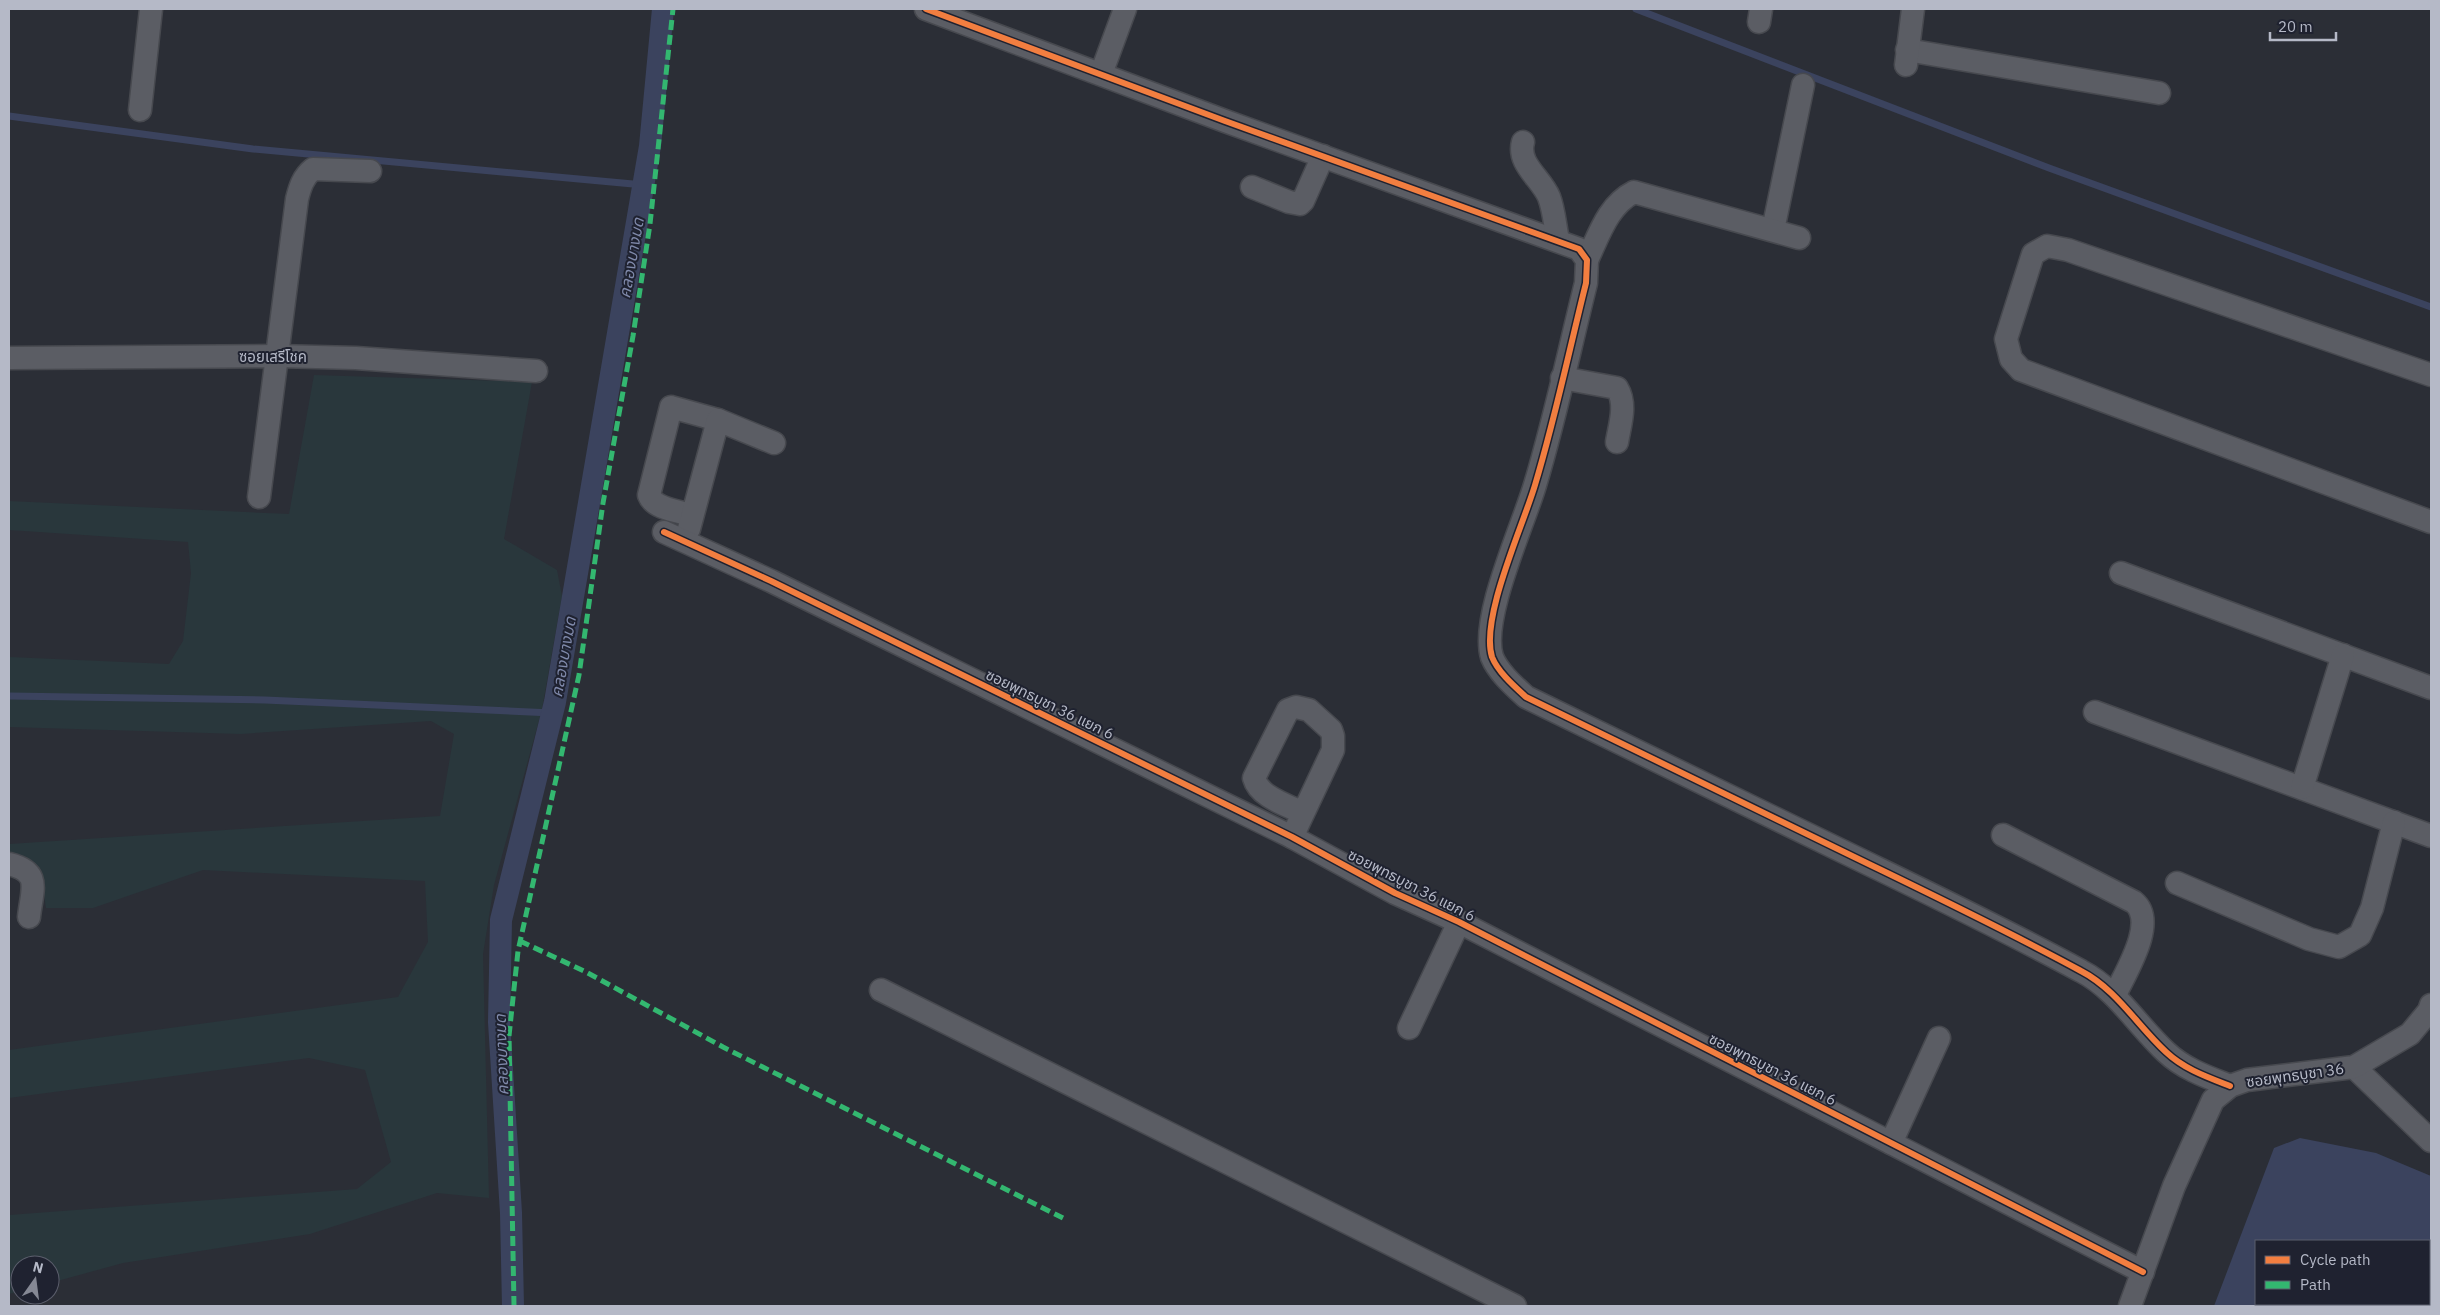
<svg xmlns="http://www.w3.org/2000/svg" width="2440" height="1315" font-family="'IBM Plex Sans','Noto Sans Thai',sans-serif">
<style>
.green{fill:#29373c}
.water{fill:#3b435e;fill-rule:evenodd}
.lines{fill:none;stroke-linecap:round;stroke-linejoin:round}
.stream{stroke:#3b435e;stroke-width:7}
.canal{stroke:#3b435e;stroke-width:22}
.minor-casing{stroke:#47494f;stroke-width:25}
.minor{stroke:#5b5d64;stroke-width:22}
.quiet{stroke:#33b770;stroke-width:5;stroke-dasharray:10 5;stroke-linecap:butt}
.cycleway-casing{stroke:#1f2230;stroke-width:9}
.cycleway{stroke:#f27e40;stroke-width:6}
.labels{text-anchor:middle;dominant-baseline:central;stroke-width:4;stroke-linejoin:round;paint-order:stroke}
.street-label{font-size:15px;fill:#b5b9c7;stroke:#1f2230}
.water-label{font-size:16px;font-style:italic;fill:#808aab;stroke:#1f2230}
</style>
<rect width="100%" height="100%" fill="#2b2e36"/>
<path class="green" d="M314,375L532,382L504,539L557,570L562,596L542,709L494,885L483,954L489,1198L437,1193L310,1234L123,1263L50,1283V1265H20V1291L9,1294V1215L357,1189L391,1162L365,1070L309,1058L9,1098V1050L398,997L428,942L425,881L203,870L93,908H46L40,869L9,861V844L440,816L454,734L431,721L241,734L9,727V657L169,664L183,641L191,573L188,542L9,530V501L289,514Z"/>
<path class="water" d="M2300,1138L2376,1153L2431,1176V1306H2214L2274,1148ZM2256,1241H2429V1304H2256Z"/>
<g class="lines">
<g class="stream">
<path d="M1636,9L2049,168L2431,307"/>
<path d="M9,116L253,149L644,185"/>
<path d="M9,696L265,700L552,713"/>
</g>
<path class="canal" d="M513,1306L511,1213L499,1022L501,920L555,702L650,146L663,9"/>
<defs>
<g id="minor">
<path d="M926,9L1225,121L1579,249L1587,260L1586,283C1569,351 1555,419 1535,485C1523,526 1480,618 1492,657C1498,672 1514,686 1526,697C1632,749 1738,801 1844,852C1924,891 2004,929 2081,971C2116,989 2137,1025 2166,1052C2184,1069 2207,1077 2230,1086"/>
<path d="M1759,22L1761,9"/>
<path d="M1907,50L2159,93"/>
<path d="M1906,65L1913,9"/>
<path d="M1101,74L1125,9"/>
<path d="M140,110L151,9"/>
<path d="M1523,142C1517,164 1541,178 1549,197C1554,210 1555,226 1558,240"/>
<path d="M1252,187L1289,202L1300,204L1303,201L1323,156"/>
<path d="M1773,230L1803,85"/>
<path d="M1587,260C1599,235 1608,205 1634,192L1799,238"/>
<path d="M9,358L277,356L356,358L536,371"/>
<path d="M2431,375L2068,250L2047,246L2033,254L2006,339L2011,359L2021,370L2431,522"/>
<path d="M1562,378L1617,388C1627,404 1620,424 1617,442"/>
<path d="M259,497L297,199C300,187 303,177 313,169L370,171"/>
<path d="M692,515C678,511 654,509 649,495L671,407L718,420"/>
<path d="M689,529L718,420L774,443"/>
<path d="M664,532L771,581L1292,837L1395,893L1459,922L2143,1272"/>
<path d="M2121,573L2431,688"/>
<path d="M2095,712L2431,836"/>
<path d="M2302,788L2343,655"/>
<path d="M2003,835L2134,902C2158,922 2125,973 2115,995"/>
<path d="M1292,837L1333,750V736L1331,730L1309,710L1296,707L1288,710L1254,778C1259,797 1287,805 1303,813"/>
<path d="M9,864C42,872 32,889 29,917"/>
<path d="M2177,883L2309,939L2339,947L2360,935L2372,908L2394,822"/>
<path d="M881,990L1515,1306"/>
<path d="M1409,1028L1459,922"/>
<path d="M2354,1067L2431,1141"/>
<path d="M1891,1143L1939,1038"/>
<path d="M2130,1306L2174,1186L2213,1100L2230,1086L2247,1080L2354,1067L2410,1034L2429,1011L2431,1005"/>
</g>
</defs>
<use href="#minor" class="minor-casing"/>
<use href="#minor" class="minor"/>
<g class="quiet">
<path d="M520,941L586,972L723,1047L1063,1218"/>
<path d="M514,1306L509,1036L518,951L579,675L603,503L633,336L650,224L673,9"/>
</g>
<defs>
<g id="cycleway">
<path d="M926,9L1225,121L1579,249L1587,260L1586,283C1569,351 1555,419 1535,485C1523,526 1480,618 1492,657C1498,672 1514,686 1526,697C1632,749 1738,801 1844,852C1924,891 2004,929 2081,971C2116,989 2137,1025 2166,1052C2184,1069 2207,1077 2230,1086"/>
<path d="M664,532L771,581L1292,837L1395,893L1459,922L2143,1272"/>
</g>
</defs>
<use href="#cycleway" class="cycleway-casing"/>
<use href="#cycleway" class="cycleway"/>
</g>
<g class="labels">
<g class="street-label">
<text x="273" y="356">ซอยเสรีโชค</text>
<text transform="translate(1050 704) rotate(26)">ซอยพุทธบูชา 36 แยก 6</text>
<text transform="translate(1412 885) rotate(27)">ซอยพุทธบูชา 36 แยก 6</text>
<text transform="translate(1773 1069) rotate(27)">ซอยพุทธบูชา 36 แยก 6</text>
<text transform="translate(2295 1075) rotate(-8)">ซอยพุทธบูชา 36</text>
</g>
<g class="water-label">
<text transform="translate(631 258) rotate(-80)">คลองบางมด</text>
<text transform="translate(563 657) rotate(-80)">คลองบางมด</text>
<text transform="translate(501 1055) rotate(-92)">คลองบางมด</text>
</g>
</g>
<rect width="2440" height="1315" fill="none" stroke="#b5b9c7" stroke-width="20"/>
<rect x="2255" y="1240" width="175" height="65" fill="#1f2230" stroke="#5b5e6c"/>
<rect x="2265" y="1256" width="25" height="8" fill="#f27e40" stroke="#5b5e6c"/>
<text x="2300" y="1265" font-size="15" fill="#b5b9c7">Cycle path</text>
<rect x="2265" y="1281" width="25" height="8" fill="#33b770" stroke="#5b5e6c"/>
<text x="2300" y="1290" font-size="15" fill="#b5b9c7">Path</text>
<g transform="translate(35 1280) rotate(14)"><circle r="24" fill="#1f2230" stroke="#5b5e6c"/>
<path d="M0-4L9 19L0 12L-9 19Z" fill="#858894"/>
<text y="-8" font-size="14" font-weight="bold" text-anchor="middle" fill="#b5b9c7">N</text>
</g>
<path d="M2270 32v8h66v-8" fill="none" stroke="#b5b9c7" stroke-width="2.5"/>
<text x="2278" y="32" font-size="15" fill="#b5b9c7" stroke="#1f2230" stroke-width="4" paint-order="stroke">20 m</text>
</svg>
